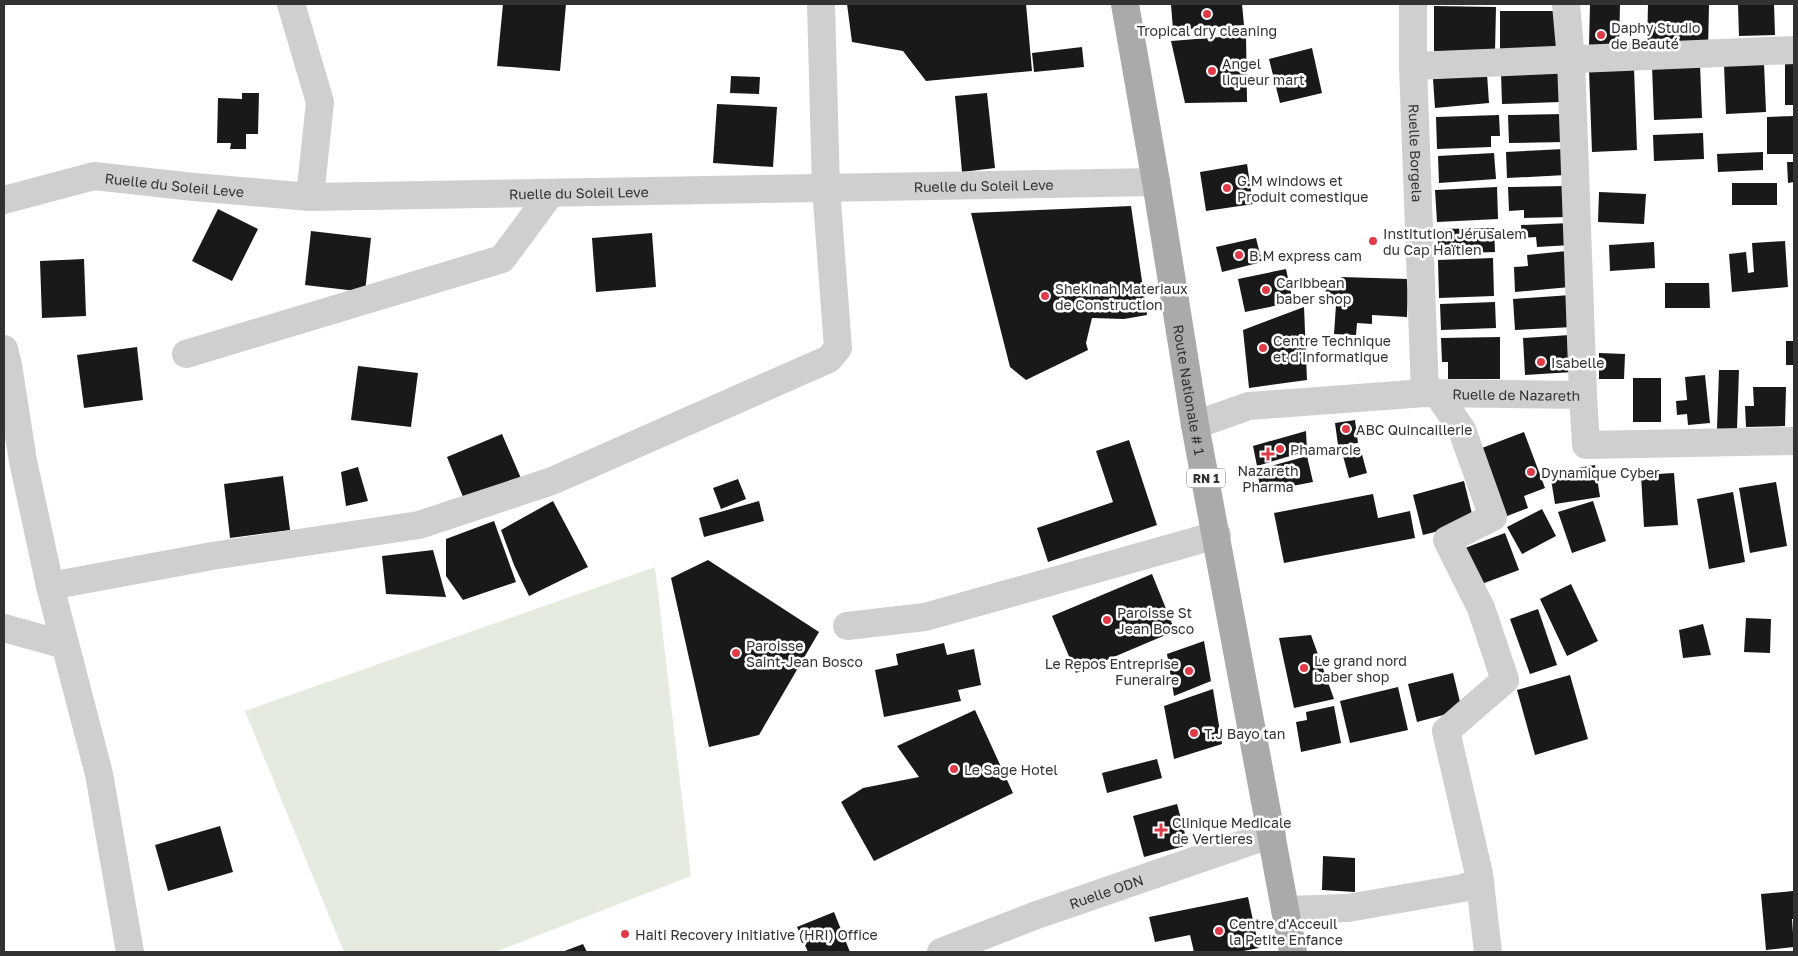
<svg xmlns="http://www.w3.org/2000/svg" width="1798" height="956" font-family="'Golos Text',sans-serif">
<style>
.green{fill:#e5ebde}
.building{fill:#191919}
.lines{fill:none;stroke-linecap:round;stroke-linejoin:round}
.minor{stroke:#cfcfcf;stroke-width:28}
.major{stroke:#aaa;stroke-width:28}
.poi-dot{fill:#e13b48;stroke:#fff;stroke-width:2}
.labels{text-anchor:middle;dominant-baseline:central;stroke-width:5;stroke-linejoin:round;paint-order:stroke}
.shield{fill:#fff;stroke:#707070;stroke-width:1}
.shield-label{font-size:12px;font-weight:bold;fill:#323232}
.poi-label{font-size:14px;fill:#323232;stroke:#fff;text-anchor:start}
.street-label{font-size:14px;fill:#323232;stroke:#fff}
</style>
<rect width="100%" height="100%" fill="#fff"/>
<path class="green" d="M655,567L691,876L495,952H344L245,711Z"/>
<g class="building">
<path d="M503,4H566L560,71L497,66Z"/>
<path d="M847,4H1026L1032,71L926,81L903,51L852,42Z"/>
<path d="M1171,4H1242L1244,25L1173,30Z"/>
<path d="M1590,4H1620L1619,48L1589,47Z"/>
<path d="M1648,4H1709L1708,49H1647Z"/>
<path d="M1774,4L1775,35L1739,36L1738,5Z"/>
<path d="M1434,6L1496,7L1495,52L1434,51Z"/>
<path d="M1500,11H1563L1562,55H1500Z"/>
<path d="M1246,35L1247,102L1185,103L1171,41Z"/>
<path d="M1082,47L1084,67L1034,72L1032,53Z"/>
<path d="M1312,48L1322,93L1280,103L1269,59Z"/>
<path d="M1764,63L1766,112L1726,114L1724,65Z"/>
<rect x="1785" y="63" width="9" height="42"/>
<path d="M1700,64L1702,118L1654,120L1652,66Z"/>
<path d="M1634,68L1637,150L1592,152L1589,70Z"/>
<path d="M1561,71V102L1502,104L1501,73Z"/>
<path d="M1487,74L1489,103L1435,108L1433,79Z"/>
<path d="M731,76L760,77L759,94L730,93Z"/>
<path d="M242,93H259L258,134H246V149H230L231,143H217L218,98L242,99Z"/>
<path d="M987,93L995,168L962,172L955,96Z"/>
<path d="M717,104L777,107L773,167L713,163Z"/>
<path d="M1564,114L1565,142L1509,143L1508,115Z"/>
<path d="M1499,115L1500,136H1491V147L1437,149L1436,117Z"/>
<path d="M1794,116V154H1767V117Z"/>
<path d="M1703,133L1704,159L1654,161L1653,135Z"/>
<path d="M1564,149L1566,175L1507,178L1506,152Z"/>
<path d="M1763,152V170L1718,172L1717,154Z"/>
<path d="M1494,153L1496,179L1439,183L1438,156Z"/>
<path d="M1787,162H1794V182L1788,183Z"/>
<path d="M1247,164L1253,204L1206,211L1200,172Z"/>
<rect x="1732" y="183" width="45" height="22"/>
<path d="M1567,186L1568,217L1524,218V210L1509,211L1508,187Z"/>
<path d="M1497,187L1498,219L1437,222L1435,190Z"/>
<path d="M1599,192L1646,194L1644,224L1598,222Z"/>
<path d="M1131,206L1147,315L1124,319L1092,318L1086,343L1088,350L1026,380L1010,367L971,213Z"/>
<path d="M218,209L258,229L232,281L192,261Z"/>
<path d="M1570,223L1571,245L1537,247L1536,237L1522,238L1521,225Z"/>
<path d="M1494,228L1495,252L1438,254V229Z"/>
<path d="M311,231L371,238L365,292L305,285Z"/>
<path d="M652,233L656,287L596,292L592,238Z"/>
<path d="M1256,238L1262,262L1222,272L1216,247Z"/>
<path d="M1785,241L1788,287L1732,292L1729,254L1746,252L1748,273L1754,272L1752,243Z"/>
<path d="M1654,242L1655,268L1610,271L1609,245Z"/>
<path d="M1567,251L1570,287L1515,292L1514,267L1528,266L1527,255Z"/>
<path d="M1493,258L1494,296L1439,298L1438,260Z"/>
<path d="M84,259L86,316L42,318L40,261Z"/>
<path d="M1286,269L1293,302L1245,312L1238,279Z"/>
<path d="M1341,277L1408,279L1407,317L1372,315V324L1357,323L1356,335L1334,334L1336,305H1325L1326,284L1341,285Z"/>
<path d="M1665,283H1709L1710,308H1665Z"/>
<path d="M1571,295L1573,327L1515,330L1513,299Z"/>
<path d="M1495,302L1496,328L1441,330L1440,304Z"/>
<path d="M1304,307L1307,380L1249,388L1243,330Z"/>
<path d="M1570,335L1573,372L1525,375L1523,338Z"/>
<path d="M1500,337V379H1448V362H1442L1441,338Z"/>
<rect x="1786" y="341" width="8" height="24"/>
<path d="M137,347L143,400L84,408L77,355Z"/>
<path d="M1599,353L1625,354L1624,379H1599Z"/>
<path d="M358,366L418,373L411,427L351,420Z"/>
<path d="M1719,370H1739L1737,429H1717Z"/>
<path d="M1705,375L1710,423L1688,425L1687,414L1677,415L1676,401L1687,400L1685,377Z"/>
<rect x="1633" y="378" width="28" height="44"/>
<path d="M1753,387H1786L1785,426L1746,427L1745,406H1754Z"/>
<path d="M1355,420L1358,443L1338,445L1335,423Z"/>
<path d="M1306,431L1307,451L1257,466L1253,446Z"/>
<path d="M1524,432L1545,488L1524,496L1528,508L1507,516L1482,448Z"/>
<path d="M502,434L523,483L467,507L447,457Z"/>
<path d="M1129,440L1157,525L1048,562L1037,528L1113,502L1096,451Z"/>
<path d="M1360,447L1367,473L1349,478L1342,452Z"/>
<path d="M1307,456L1313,482L1261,492L1257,470Z"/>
<path d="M1595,465L1600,497L1555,504L1550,473Z"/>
<path d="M358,467L368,501L346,506L341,472Z"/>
<path d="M1674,473L1678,525L1644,527L1641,475Z"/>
<path d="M283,476L290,530L230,538L224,484Z"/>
<path d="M738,479L746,499L721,509L713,488Z"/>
<path d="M1464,481L1474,522L1423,535L1413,495Z"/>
<path d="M1776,482L1787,546L1750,553L1739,488Z"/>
<path d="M1733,492L1745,562L1709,569L1697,499Z"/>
<path d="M1373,494L1378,518L1410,511L1415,538L1284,563L1274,513Z"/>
<path d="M553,501L588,567L529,596L514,565L501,530Z"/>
<path d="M759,501L764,521L704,537L699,518Z"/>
<path d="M1593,501L1606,541L1572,553L1558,512Z"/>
<path d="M1542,509L1556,536L1522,554L1507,527Z"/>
<path d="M494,521L516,582L463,600L446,576V539Z"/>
<path d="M1505,533L1519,570L1479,585L1465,548Z"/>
<path d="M433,550L446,597L386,594L382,556Z"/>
<path d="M708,560L819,632L759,735L709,747L671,578Z"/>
<path d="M1152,574L1175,631L1076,673L1052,616Z"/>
<path d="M1571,584L1598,641L1567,656L1540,599Z"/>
<path d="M1538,609L1557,665L1530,674L1510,619Z"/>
<path d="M1746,618L1771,619L1770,653L1744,652Z"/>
<path d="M1703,624L1711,655L1683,658L1679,630Z"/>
<path d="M1311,635L1334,699L1294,708L1279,638Z"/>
<path d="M1204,641L1211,681L1174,696L1167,654Z"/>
<path d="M944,643L947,655L974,649L981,685L958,690L961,701L884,717L875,670L898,665L896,654Z"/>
<path d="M1453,673L1462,710L1417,722L1408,684Z"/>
<path d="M1570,675L1588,739L1535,755L1517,690Z"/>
<path d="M1398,687L1408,730L1350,743L1340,701Z"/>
<path d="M1213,689L1222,744L1174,759L1164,706Z"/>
<path d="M1334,706L1341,743L1301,752L1296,722L1307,720L1306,712Z"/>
<path d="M975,710L1013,793L874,861L841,802L863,788L919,777L897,746Z"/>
<path d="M1157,759L1162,778L1107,793L1102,773Z"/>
<path d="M1177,804L1188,845L1144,857L1133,816Z"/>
<path d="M220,826L233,872L168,891L155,845Z"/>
<path d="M1323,856L1355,858V892L1322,890Z"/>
<path d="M1793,891L1794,919H1792L1794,947L1766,950L1761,894Z"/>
<path d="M1248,897L1259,948L1238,952H1194L1190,935L1155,942L1149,917Z"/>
<path d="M834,912L850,952H808L797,927Z"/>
<path d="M583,944L587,952H562Z"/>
</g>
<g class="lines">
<g class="minor">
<path d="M291,4L320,102L310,197"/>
<path id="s1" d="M1413,4V66L1425,393"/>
<path d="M1566,4L1571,60L1583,395"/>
<path d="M1413,66L1794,50"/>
<path id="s2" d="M4,200L94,176L194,187L310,197L1156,182"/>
<path d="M4,349L8,365L23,461L50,586L99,774L130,952"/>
<path d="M186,354L502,259L551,193"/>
<path d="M1437,393L1462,430L1493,517L1447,540L1481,608L1505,680L1446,731L1479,874L1488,952"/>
<path id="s3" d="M1195,425L1249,406L1425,393L1583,395L1586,445L1794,441"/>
<path d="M50,586L212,556L419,525L552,481L829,359L838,348L826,188L821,4"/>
<path d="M847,626L925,617L1217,535"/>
<path d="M4,628L65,645"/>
<path d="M1285,910L1348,908L1463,888L1480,881"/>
<path id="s4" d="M941,952L1034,916L1272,834"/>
</g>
<path class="major" id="s5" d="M1125,4L1156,182L1195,425L1293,952"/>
</g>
<g class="poi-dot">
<circle cx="1207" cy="14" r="5"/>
<circle cx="1601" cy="35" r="5"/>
<circle cx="1212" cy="71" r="5"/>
<circle cx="1227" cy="188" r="5"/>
<circle cx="1373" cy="241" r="5"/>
<circle cx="1239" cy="255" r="5"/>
<circle cx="1266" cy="290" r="5"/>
<circle cx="1045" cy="296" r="5"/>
<circle cx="1263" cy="348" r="5"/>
<circle cx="1541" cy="362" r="5"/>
<circle cx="1346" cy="429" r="5"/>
<circle cx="1280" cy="449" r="5"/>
<path d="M1265.5 446.5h5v5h5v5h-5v5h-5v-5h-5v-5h5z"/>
<circle cx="1531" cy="472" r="5"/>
<circle cx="1107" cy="620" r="5"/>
<circle cx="736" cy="653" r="5"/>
<circle cx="1304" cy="668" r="5"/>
<circle cx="1189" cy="671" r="5"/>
<circle cx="1194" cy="733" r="5"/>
<circle cx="954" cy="769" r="5"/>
<path d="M1158.5 822.5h5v5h5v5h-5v5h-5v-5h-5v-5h5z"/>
<circle cx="1219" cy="931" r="5"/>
<circle cx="625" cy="934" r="5"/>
</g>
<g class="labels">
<rect class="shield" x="1187" y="468.5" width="38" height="19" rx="4"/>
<g class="shield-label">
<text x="1206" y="478">RN 1</text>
</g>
<g class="poi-label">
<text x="1611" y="27">Daphy Studio<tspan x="1611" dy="16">de Beauté</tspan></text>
<text x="1207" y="30" text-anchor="middle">Tropical dry cleaning</text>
<text x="1222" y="63">Angel<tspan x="1222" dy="16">liqueur mart</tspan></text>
<text x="1237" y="180">G.M windows et<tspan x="1237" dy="16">Produit comestique</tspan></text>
<text x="1383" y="233">Institution Jérusalem<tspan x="1383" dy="16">du Cap Haïtien</tspan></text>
<text x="1249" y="255">B.M express cam</text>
<text x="1276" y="282">Caribbean<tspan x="1276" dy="16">baber shop</tspan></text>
<text x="1055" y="288">Shekinah Materiaux<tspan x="1055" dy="16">de Construction</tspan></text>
<text x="1273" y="340">Centre Technique<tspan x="1273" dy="16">et d'Informatique</tspan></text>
<text x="1551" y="362">Isabelle</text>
<text x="1356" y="429">ABC Quincaillerie</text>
<text x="1290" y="449">Phamarcie</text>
<text x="1268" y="470" text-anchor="middle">Nazareth<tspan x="1268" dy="16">Pharma</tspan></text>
<text x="1541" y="472">Dynamique Cyber</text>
<text x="1117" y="612">Paroisse St<tspan x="1117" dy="16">Jean Bosco</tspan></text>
<text x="746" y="645">Paroisse<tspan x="746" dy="16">Saint-Jean Bosco</tspan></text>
<text x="1314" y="660">Le grand nord<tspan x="1314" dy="16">baber shop</tspan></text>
<text x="1179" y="663" text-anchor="end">Le Repos Entreprise<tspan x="1179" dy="16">Funeraire</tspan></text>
<text x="1204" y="733">T.J Bayo tan</text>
<text x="964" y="769">Le Sage Hotel</text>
<text x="1172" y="822">Clinique Medicale<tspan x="1172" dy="16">de Vertieres</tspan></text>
<text x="1229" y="923">Centre d'Acceuil<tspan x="1229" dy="16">la Petite Enfance</tspan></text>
<text x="635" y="934">Haiti Recovery Initiative (HRI) Office</text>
</g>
<g class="street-label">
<text stroke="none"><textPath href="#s1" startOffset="149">Ruelle Borgela</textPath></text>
<text stroke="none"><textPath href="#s2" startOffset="174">Ruelle du Soleil Leve</textPath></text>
<text stroke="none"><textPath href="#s2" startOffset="984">Ruelle du Soleil Leve</textPath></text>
<text stroke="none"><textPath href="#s2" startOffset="579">Ruelle du Soleil Leve</textPath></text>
<text stroke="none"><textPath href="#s5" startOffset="391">Route Nationale # 1</textPath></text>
<text stroke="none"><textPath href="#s3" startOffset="325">Ruelle de Nazareth</textPath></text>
<text stroke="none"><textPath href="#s4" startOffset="176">Ruelle ODN</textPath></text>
</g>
</g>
<rect width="1798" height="956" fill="none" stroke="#323232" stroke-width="10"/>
</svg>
